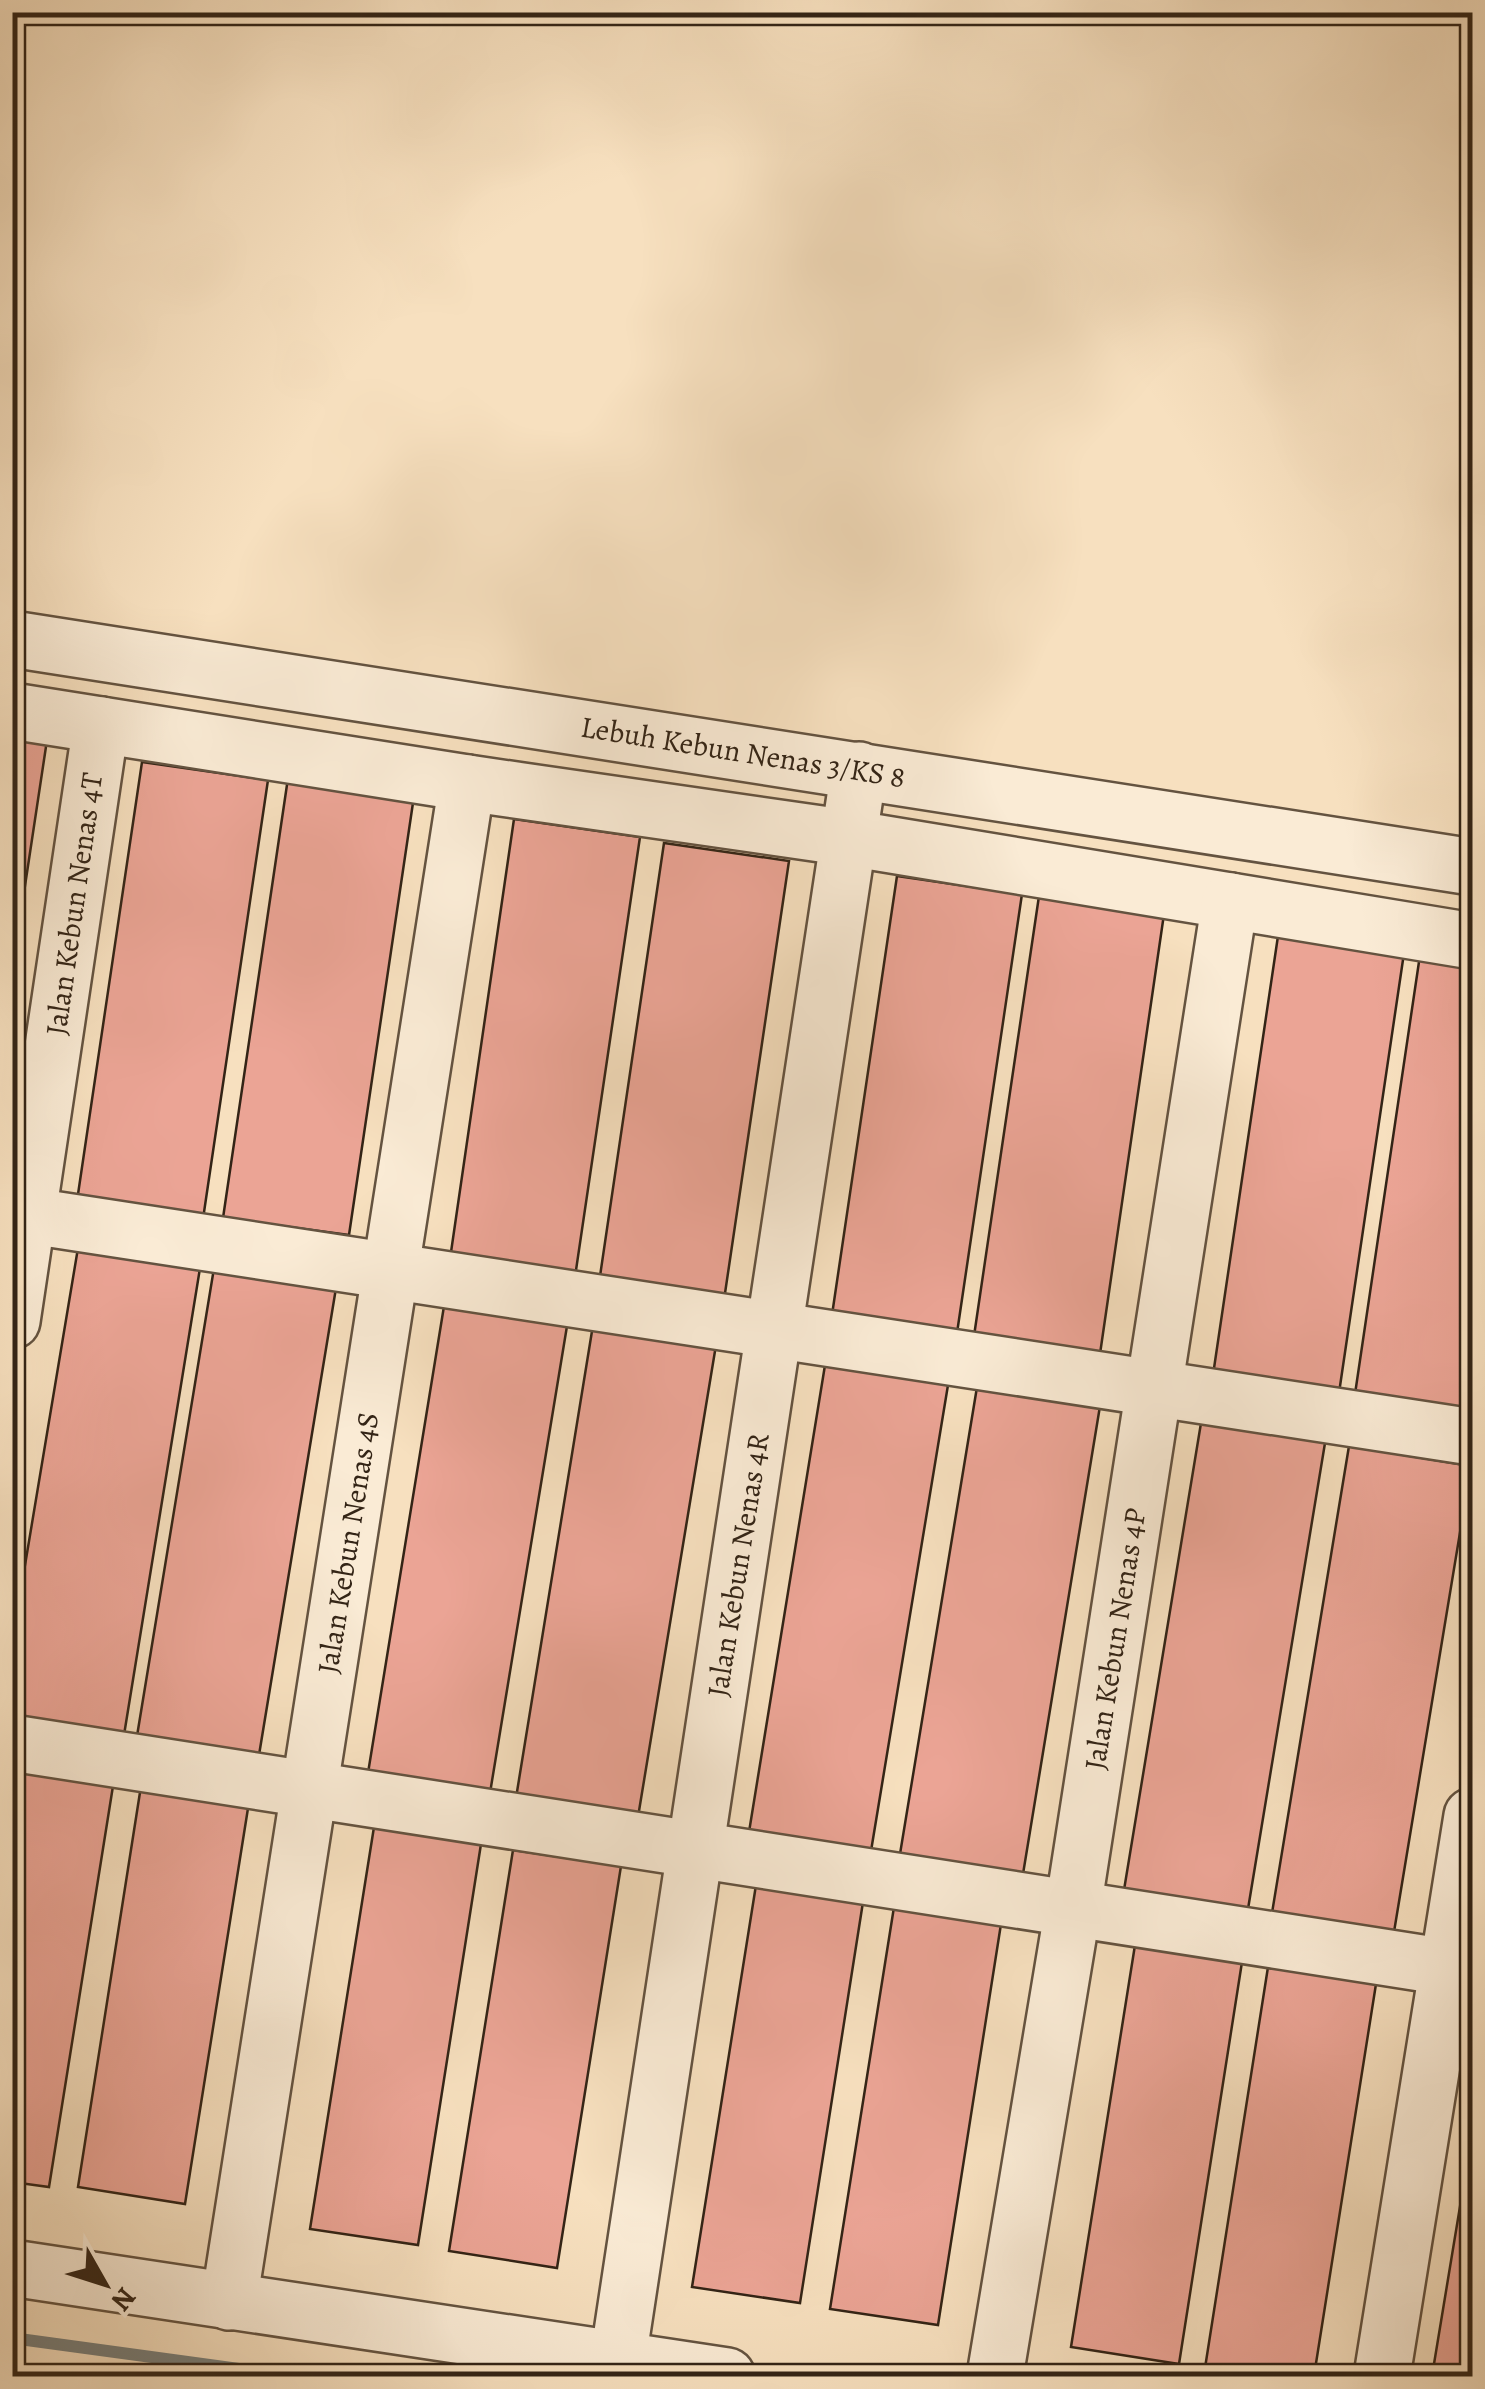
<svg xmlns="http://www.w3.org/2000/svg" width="1485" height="2389" font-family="Alegreya,serif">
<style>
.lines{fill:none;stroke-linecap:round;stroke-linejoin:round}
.stream{stroke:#767e7b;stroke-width:12}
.building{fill:#eba495;stroke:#332416;stroke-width:2.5}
.minor-casing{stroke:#645340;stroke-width:60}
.minor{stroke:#faebd5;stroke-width:55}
.labels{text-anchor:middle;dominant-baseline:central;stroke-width:9;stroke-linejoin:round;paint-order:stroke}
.street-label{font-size:30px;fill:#332416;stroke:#faebd5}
</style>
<rect width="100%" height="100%" fill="#f7e0bf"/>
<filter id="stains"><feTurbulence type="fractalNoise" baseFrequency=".002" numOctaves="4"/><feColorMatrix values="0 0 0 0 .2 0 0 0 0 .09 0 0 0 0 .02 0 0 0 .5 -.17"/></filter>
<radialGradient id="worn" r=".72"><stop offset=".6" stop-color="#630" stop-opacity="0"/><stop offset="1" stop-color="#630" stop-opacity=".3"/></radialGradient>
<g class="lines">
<path class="stream" d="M12,2338L291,2376"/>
</g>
<g class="building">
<path d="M12,735L47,740L12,972Z"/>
<path d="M142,762L268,780L203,1219L77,1201Z"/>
<path d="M288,778L414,796L349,1235L223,1218Z"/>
<path d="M514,819L640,837L575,1277L450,1259Z"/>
<path d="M664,843L789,861L724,1300L599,1283Z"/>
<path d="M897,876L1022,894L957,1333L832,1315Z"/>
<path d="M1039,896L1164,914L1100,1354L974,1336Z"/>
<path d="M1278,936L1404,953L1339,1393L1213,1375Z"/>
<path d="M1420,955L1472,962V1411L1355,1394Z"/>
<path d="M79,1242L201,1262L124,1735L12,1718V1643Z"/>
<path d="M215,1262L337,1282L259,1755L137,1736Z"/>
<path d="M445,1300L568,1320L490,1793L368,1773Z"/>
<path d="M593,1325L716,1345L638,1817L516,1798Z"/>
<path d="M826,1359L949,1379L871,1851L749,1832Z"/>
<path d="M978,1381L1101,1400L1023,1874L900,1854Z"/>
<path d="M1202,1417L1326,1437L1248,1909L1124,1890Z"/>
<path d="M1349,1446L1471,1466L1393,1938L1271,1919Z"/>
<path d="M12,1770L113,1786L49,2187L12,2182Z"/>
<path d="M141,1786L249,1802L185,2204L78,2187Z"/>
<path d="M374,1827L481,1844L418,2245L310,2229Z"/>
<path d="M513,1850L621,1866L557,2268L449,2251Z"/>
<path d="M756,1885L863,1902L800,2303L692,2287Z"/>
<path d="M894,1907L1001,1924L938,2325L830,2309Z"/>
<path d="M1135,1945L1242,1962L1179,2364L1071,2347Z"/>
<path d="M1268,1967L1376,1984L1314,2376H1259L1205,2368Z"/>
<path d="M1472,2134V2376H1432Z"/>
</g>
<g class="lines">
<defs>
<g id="minor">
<path d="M12,639L1472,867"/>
<path d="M12,711L467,783L849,838L1472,941"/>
<path d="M12,1213L1472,1437"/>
<path d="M12,1321L101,725"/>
<path d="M12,1743L1472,1971"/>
<path d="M12,2268L727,2376"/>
<path d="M229,2302L467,783"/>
<path d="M618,2359L859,770"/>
<path d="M995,2376L1073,1908L1230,901"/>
<path d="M1382,2376L1472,1816"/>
</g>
</defs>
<use href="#minor" class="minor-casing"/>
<use href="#minor" class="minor"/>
</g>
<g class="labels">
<g class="street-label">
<text transform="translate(743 752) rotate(9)">Lebuh Kebun Nenas 3/KS 8</text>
<text transform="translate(74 904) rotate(-82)">Jalan Kebun Nenas 4T</text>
<text transform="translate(348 1543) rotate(-81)">Jalan Kebun Nenas 4S</text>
<text transform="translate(738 1565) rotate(-81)">Jalan Kebun Nenas 4R</text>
<text transform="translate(1115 1639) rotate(-81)">Jalan Kebun Nenas 4P</text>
</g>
</g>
<rect width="1485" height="2389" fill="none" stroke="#f7e0bf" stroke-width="50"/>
<rect x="15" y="15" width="1455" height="2359" fill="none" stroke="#332416" stroke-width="5"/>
<rect x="25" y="25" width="1435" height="2339" fill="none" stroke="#332416" stroke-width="2.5"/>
<g transform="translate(105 2284) rotate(129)" stroke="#faebd5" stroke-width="8" paint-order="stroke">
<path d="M0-8L18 38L0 25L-18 38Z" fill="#332416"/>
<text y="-15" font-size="28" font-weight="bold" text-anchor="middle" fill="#332416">N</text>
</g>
<rect width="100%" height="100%" filter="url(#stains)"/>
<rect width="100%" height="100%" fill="url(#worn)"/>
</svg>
